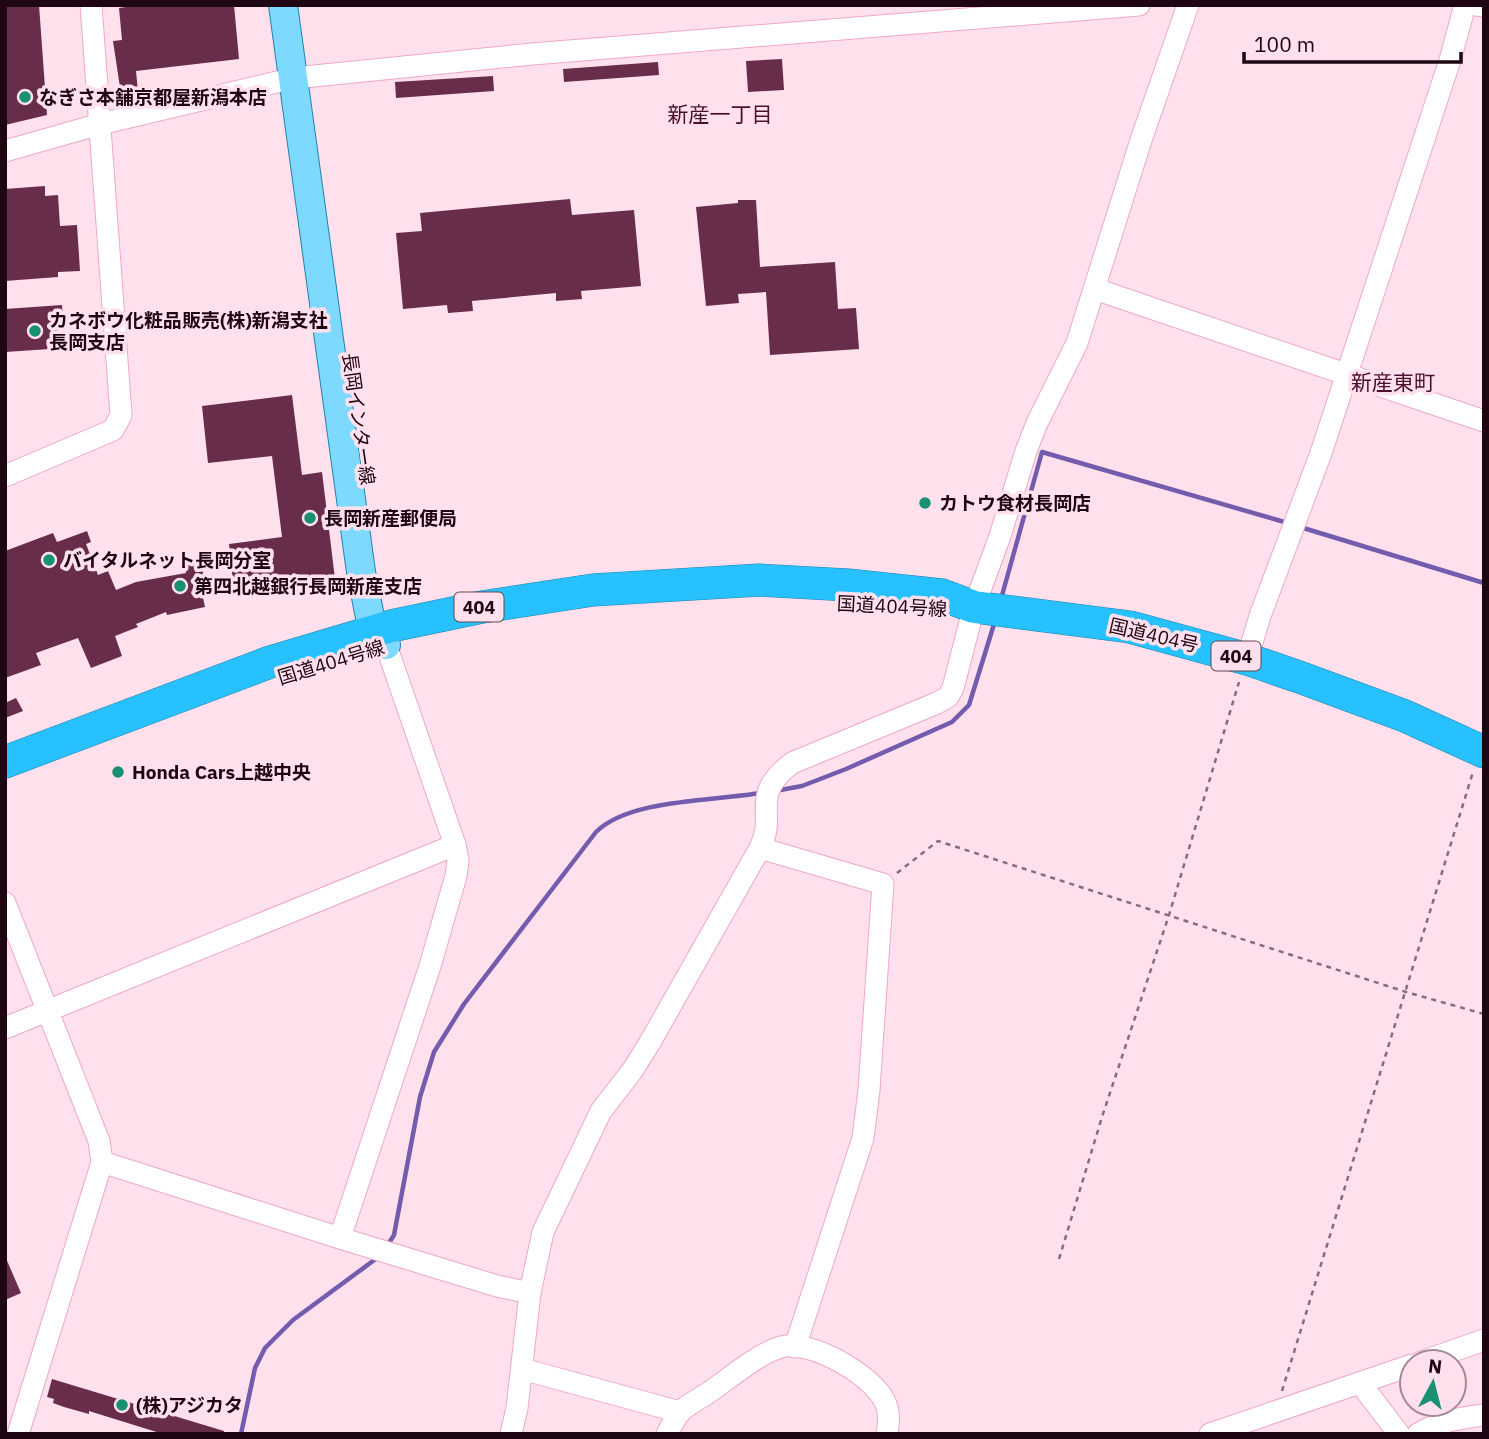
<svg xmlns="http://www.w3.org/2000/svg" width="1489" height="1439" font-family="'IBM Plex Sans','Noto Sans JP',sans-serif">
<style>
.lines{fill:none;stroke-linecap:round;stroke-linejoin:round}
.stream{stroke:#735bad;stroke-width:4.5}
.building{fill:#682d4a}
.minor-casing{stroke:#efa8c7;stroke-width:23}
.major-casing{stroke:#2380ab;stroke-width:30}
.highway-casing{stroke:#2380ab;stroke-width:33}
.path{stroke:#886c78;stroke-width:2.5;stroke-dasharray:5 5;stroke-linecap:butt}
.minor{stroke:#fff;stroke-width:21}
.major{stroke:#7ddafe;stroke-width:28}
.highway{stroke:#26c1fe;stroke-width:32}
.poi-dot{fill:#189073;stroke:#ffe0ec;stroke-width:2.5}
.labels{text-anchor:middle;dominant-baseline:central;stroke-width:7;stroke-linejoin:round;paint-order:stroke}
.shield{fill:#ffe0ec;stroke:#624753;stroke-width:2}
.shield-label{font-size:18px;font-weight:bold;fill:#1e0612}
.poi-label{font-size:19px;font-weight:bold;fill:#1e0612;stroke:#ffe0ec;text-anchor:start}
.street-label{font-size:19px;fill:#1e0612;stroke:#ffe0ec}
.neighbourhood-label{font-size:21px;fill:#48102e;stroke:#ffe0ec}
</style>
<rect width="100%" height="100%" fill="#ffe0ec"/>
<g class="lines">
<g class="stream">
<path d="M1300,527L1484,583"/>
<path d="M1001,599L1042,452L1288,523"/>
<path d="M775,791L802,786L846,769L952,722L969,705L995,621"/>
<path d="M387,1246L394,1235L420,1097L434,1052L464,1004L596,832C629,799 713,801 760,793"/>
<path d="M241,1434L255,1368L265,1348L293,1320L377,1258"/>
</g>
</g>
<g class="building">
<path d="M5,5H39L47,115L5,125Z"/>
<path d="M126,5H234L239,59L136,71L138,92L121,94L113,41L122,40L119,8L126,7Z"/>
<path d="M782,59L784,90L748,92L746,61Z"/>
<path d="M658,62L659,75L564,82L563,69Z"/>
<path d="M493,76L494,91L396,98L395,82Z"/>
<path d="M45,186V196L58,195L60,226L77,225L80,271L58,272V277L5,281V189Z"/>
<path d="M570,199L572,215L634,210L641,286L581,291L582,299L556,301V293L472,301L473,311L448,313L447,305L403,309L396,233L422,231L420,213Z"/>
<path d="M738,200H756L760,267L835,262L838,309L856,308L859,349L770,355L766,292L738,294L739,303L706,306L696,207L738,203Z"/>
<path d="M62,305L65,348L5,352V309Z"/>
<path d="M292,395L302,475L322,472L335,579L234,591L229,544L282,537L272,456L208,463L202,406Z"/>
<path d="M87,531L91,542L86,544L98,575L108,571L116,590L136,582L186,573L185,566L201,563L207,592L202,593L205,607L167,615L166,612L136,624L138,627L115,636L122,656L91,668L78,638L36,653L41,665L5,678V551L53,533L57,542Z"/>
<path d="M16,698L23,711L5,718V703Z"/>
<path d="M5,1256L21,1293L5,1300Z"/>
<path d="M52,1379L224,1431V1434H163L89,1411V1414L64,1407L53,1403L54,1399L47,1397Z"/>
</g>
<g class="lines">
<defs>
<g id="minor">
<path d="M1476,5L1484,6"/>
<path d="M5,151L100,124L294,78L532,54L1139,5"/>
<path d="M1095,289L1484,421"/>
<path d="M5,476L113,430L121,415L91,5"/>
<path d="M1247,659L1260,616L1321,453L1450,60L1465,5"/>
<path d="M455,845L458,860L456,876L430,966L340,1238L497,1286L530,1293"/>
<path d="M760,848L883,884L869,1090L863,1138L795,1347"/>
<path d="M5,903L99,1141L102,1162L18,1434"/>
<path d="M5,1028L455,845L386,645"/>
<path d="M102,1162L340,1238"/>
<path d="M1421,1362L1484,1340"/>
<path d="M522,1369L680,1412"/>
<path d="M1360,1383L1399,1434"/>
<path d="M511,1434L517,1408L530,1293L543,1232L601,1111L632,1071L649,1044L760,848C778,811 748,797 792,763L937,703L948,697L953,688L974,607L1000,536L1026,451L1037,423L1077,343L1142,137L1188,5"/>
<path d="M667,1434C671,1427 675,1417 681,1411C689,1404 699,1399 708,1393C729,1379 757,1354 781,1347C810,1339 873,1375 885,1402C890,1412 889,1423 887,1434"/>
<path d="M1210,1434L1412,1365"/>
<path d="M1418,1434C1440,1421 1459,1418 1484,1415"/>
</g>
<path id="major" d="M283,5L361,572L373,632L386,645"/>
<path id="highway" d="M5,762L270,662L391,626L482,607L593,590L759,580L848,585L942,595L974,607L1130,627L1247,659L1302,678L1405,716L1484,752"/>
</defs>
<use href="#minor" class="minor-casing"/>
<use href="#major" class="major-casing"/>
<use href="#highway" class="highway-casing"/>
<g class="path">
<path d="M897,873L938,841L1406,992L1484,1014"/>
<path d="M1059,1259L1102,1117L1169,915L1239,682"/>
<path d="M1282,1391L1473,772"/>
</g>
<use href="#minor" class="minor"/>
<use href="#major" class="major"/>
<use href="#highway" class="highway"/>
</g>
<g class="poi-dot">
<circle cx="25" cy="97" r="7"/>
<circle cx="35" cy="331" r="7"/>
<circle cx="925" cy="503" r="7"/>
<circle cx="310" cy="518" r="7"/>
<circle cx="49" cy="560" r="7"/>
<circle cx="180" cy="586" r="7"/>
<circle cx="118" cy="772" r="7"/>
<circle cx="122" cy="1405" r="7"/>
</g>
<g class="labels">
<g class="shield">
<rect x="454.5" y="592.5" width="49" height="29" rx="5"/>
<rect x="1211.5" y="641.5" width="49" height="29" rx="5"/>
</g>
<g class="shield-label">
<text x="479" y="607">404</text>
<text x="1236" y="656">404</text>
</g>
<g class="poi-label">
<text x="39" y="97">なぎさ本舗京都屋新潟本店</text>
<text x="49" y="320">カネボウ化粧品販売(株)新潟支社<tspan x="49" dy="22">長岡支店</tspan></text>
<text x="939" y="503">カトウ食材長岡店</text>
<text x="324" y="518">長岡新産郵便局</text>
<text x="63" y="560">バイタルネット長岡分室</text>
<text x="194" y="586">第四北越銀行長岡新産支店</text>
<text x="132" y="772">Honda Cars上越中央</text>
<text x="136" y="1405">(株)アジカタ</text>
</g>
<g class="street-label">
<text transform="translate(359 419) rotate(82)">長岡インター線</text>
<text transform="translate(892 606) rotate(3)">国道404号線</text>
<text transform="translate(1154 635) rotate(13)">国道404号</text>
<text transform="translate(331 662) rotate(-17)">国道404号線</text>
</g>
<g class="neighbourhood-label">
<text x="720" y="114">新産一丁目</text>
<text x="1393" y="382">新産東町</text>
</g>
</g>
<rect width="1489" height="1439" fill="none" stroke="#1e0612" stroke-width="14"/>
<g transform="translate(1433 1383) rotate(7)"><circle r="33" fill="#ffe0ec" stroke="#a58995" stroke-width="2"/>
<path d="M0-5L12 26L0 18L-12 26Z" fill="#189073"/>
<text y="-10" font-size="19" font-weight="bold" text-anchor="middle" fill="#1e0612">N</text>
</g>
<path d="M1244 52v10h217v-10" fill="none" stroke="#1e0612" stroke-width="3.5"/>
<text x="1254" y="52" font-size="21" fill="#1e0612" stroke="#ffe0ec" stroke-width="5" paint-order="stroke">100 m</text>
</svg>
